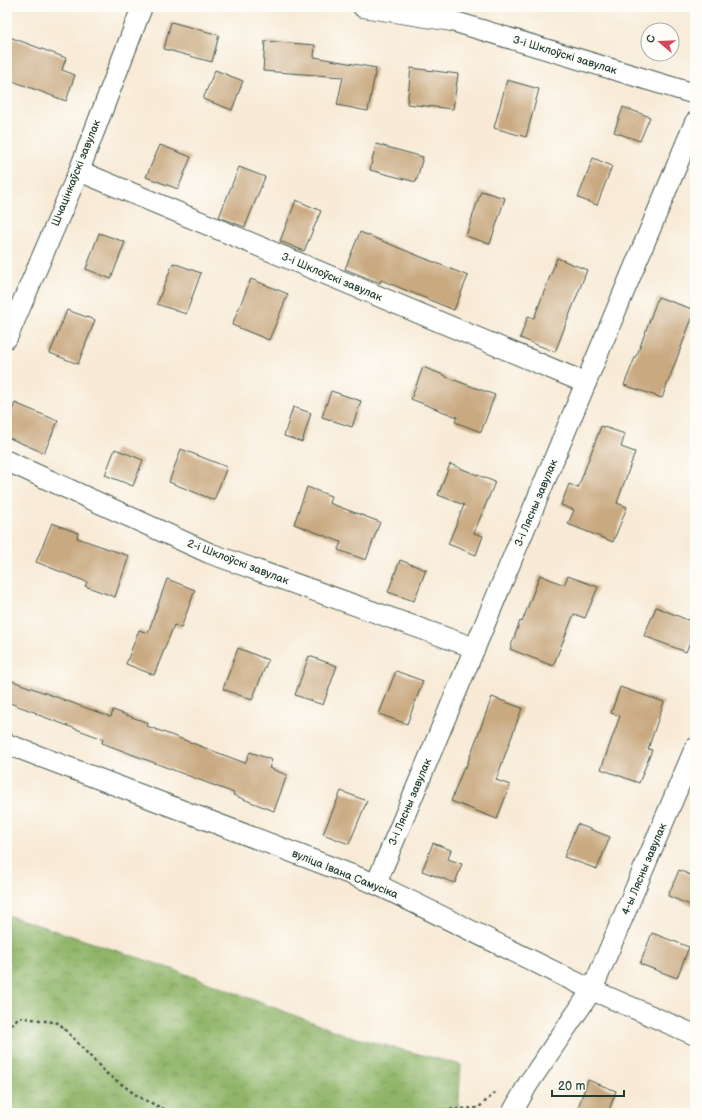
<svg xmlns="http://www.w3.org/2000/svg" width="702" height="1120" font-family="'Balsamiq Sans',sans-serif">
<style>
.forest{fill:url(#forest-crowns);stroke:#58794e}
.building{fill:#c9a980}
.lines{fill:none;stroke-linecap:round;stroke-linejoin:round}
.street-casing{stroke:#40574c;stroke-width:22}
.path{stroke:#40574c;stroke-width:2.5;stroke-dasharray:3 3;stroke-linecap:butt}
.street{stroke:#fff;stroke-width:20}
.labels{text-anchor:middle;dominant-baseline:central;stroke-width:3;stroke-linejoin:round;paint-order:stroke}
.street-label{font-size:11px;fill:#1f3d34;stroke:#fdfcf7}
</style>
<defs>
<pattern id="forest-crowns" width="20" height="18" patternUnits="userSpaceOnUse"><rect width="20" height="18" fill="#90b569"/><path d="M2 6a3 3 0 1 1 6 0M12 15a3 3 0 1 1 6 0" fill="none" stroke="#759457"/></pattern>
</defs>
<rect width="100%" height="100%" fill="#fdfcf7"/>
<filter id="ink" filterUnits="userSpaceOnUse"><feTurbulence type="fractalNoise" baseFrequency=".025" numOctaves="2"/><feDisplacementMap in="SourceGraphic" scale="8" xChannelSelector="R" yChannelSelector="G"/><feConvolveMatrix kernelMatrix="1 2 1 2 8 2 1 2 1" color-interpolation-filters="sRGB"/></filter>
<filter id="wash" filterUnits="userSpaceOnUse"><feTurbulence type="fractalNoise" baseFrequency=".012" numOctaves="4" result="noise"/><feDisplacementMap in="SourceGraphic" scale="16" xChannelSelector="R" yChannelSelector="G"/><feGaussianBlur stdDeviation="0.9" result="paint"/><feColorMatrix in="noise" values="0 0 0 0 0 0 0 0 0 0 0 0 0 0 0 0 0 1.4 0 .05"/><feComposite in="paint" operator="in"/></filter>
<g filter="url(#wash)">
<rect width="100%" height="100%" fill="#f8ead6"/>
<path class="forest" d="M7,915L167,967L349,1036L461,1065L458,1113H7Z"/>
<g id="blocks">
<g class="building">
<path d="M171,22L219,35L212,62L164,49Z"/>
<path d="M7,36L66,58L62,70L75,75L66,101L7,79Z"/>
<path d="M265,41L315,45L314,57L376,68L368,111L337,105L343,77L263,71Z"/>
<path d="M411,68L458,74L453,109L407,104Z"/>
<path d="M215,70L243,81L232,110L203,99Z"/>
<path d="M507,80L539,89L526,137L494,128Z"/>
<path d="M623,107L650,117L640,141L614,132Z"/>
<path d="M376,144L423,157L416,182L370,170Z"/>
<path d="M160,145L191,157L178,189L146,177Z"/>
<path d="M593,158L612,166L597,205L578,198Z"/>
<path d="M239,167L265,177L245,227L219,217Z"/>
<path d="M481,191L505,198L490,244L466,236Z"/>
<path d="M296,200L321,211L304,251L280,241Z"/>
<path d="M360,232L468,276L454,310L381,280L380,283L345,269Z"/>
<path d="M99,233L125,242L111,279L86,269Z"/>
<path d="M557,258L587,270L555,352L520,338L528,316L534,318Z"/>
<path d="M173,263L201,273L186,314L157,304Z"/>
<path d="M251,279L288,294L269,340L232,325Z"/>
<path d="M658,297L695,310L662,398L624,385L636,355H637Z"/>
<path d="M67,310L95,320L78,364L50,353Z"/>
<path d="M423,367L446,376V377L495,395L481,432L455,422L457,417L411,399Z"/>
<path d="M331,391L361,401L352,427L322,417Z"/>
<path d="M15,403L58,421L44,453L7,437V422Z"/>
<path d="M293,407L311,413L302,442L284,436Z"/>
<path d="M601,426L625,434L621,447L635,452L617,503L627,507L613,542L568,524L574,510L561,505L569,484L578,488Z"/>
<path d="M115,449L143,460L133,486L105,475Z"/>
<path d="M181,449L227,467L214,500L169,482Z"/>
<path d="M450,464L495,482L474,533L483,536L476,555L448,544L464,505L438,495Z"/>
<path d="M307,487L331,496L329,503L380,522L366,560L338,550L341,542L294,524Z"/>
<path d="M52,523L78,533L77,538L129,556L115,597L85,586L87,582L36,562Z"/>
<path d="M400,560L426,570L414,601L388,592Z"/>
<path d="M540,575L564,585L568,576L598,587L585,618L574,614L553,666L510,649L520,621L522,622Z"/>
<path d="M167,579L195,590L181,628L174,625L154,675L126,664L139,630L148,633Z"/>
<path d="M656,607L695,623V630L686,652L644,636Z"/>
<path d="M238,648L268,660L252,700L223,689Z"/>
<path d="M309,656L337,666L323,705L295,695Z"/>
<path d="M396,671L423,681L407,724L379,714Z"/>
<path d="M7,679L111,717L113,710L148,723L147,726L245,763L250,752L272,760L269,768L287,775L274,811L233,795L234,793L102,743L103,739L36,714L37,713L7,702Z"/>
<path d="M620,687L664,702L648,749L652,750L639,783L601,769L620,716L611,713Z"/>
<path d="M492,697L522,708L496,780L510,785L497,819L451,801L464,767H466Z"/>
<path d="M341,791L367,801L349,844L323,834Z"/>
<path d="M577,824L610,837L597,869L564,857Z"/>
<path d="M433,843L451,850L448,859L462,864L455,883L422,871Z"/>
<path d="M679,870L695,877V907L668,896Z"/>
<path d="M652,933L689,947L677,978L640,964Z"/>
<path d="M588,1080L616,1091L608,1113H576Z"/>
</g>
</g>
</g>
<g filter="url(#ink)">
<use href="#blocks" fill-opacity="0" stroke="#40574c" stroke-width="1"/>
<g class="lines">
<defs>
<g id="street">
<path d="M363,7L452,21L695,94"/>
<path d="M79,171L586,383"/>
<path d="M7,338L79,171L142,7"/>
<path d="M7,461L209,553L475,648"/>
<path d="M7,744L376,884L592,990L695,1035"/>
<path d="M376,884L695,122"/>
<path d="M512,1113L528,1084L592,990L695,748"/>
</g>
</defs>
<use href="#street" class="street-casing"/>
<g class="path">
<path d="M7,1029L19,1017L59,1023L106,1073L139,1097L172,1113"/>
<path d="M433,1113L438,1110L478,1108L497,1091"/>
</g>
<use href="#street" class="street"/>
</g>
</g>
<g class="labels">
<g class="street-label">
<text transform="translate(565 55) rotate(17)">3-і Шклоўскі завулак</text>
<text transform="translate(76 173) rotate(-68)">Шчацінкаўскі завулак</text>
<text transform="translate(332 277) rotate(23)">3-і Шклоўскі завулак</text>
<text transform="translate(536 503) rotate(-67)">3-і Лясны завулак</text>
<text transform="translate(238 562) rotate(21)">2-і Шклоўскі завулак</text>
<text transform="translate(410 802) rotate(-67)">3-і Лясны завулак</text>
<text transform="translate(644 869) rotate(-67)">4-ы Лясны завулак</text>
<text transform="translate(345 874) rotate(22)">вуліца Івана Самусіка</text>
</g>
</g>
<rect width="702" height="1120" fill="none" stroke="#fdfcf7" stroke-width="24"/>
<g transform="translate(660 42) rotate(289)"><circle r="19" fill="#fdfcf7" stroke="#a4b0a9"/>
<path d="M0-3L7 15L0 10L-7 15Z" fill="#d1495b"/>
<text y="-6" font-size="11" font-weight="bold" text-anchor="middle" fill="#1f3d34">С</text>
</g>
<path d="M552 1090v6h72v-6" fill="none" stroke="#1f3d34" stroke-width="2"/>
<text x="558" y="1090" font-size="12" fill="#1f3d34" stroke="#fdfcf7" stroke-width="3" paint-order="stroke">20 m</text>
</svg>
